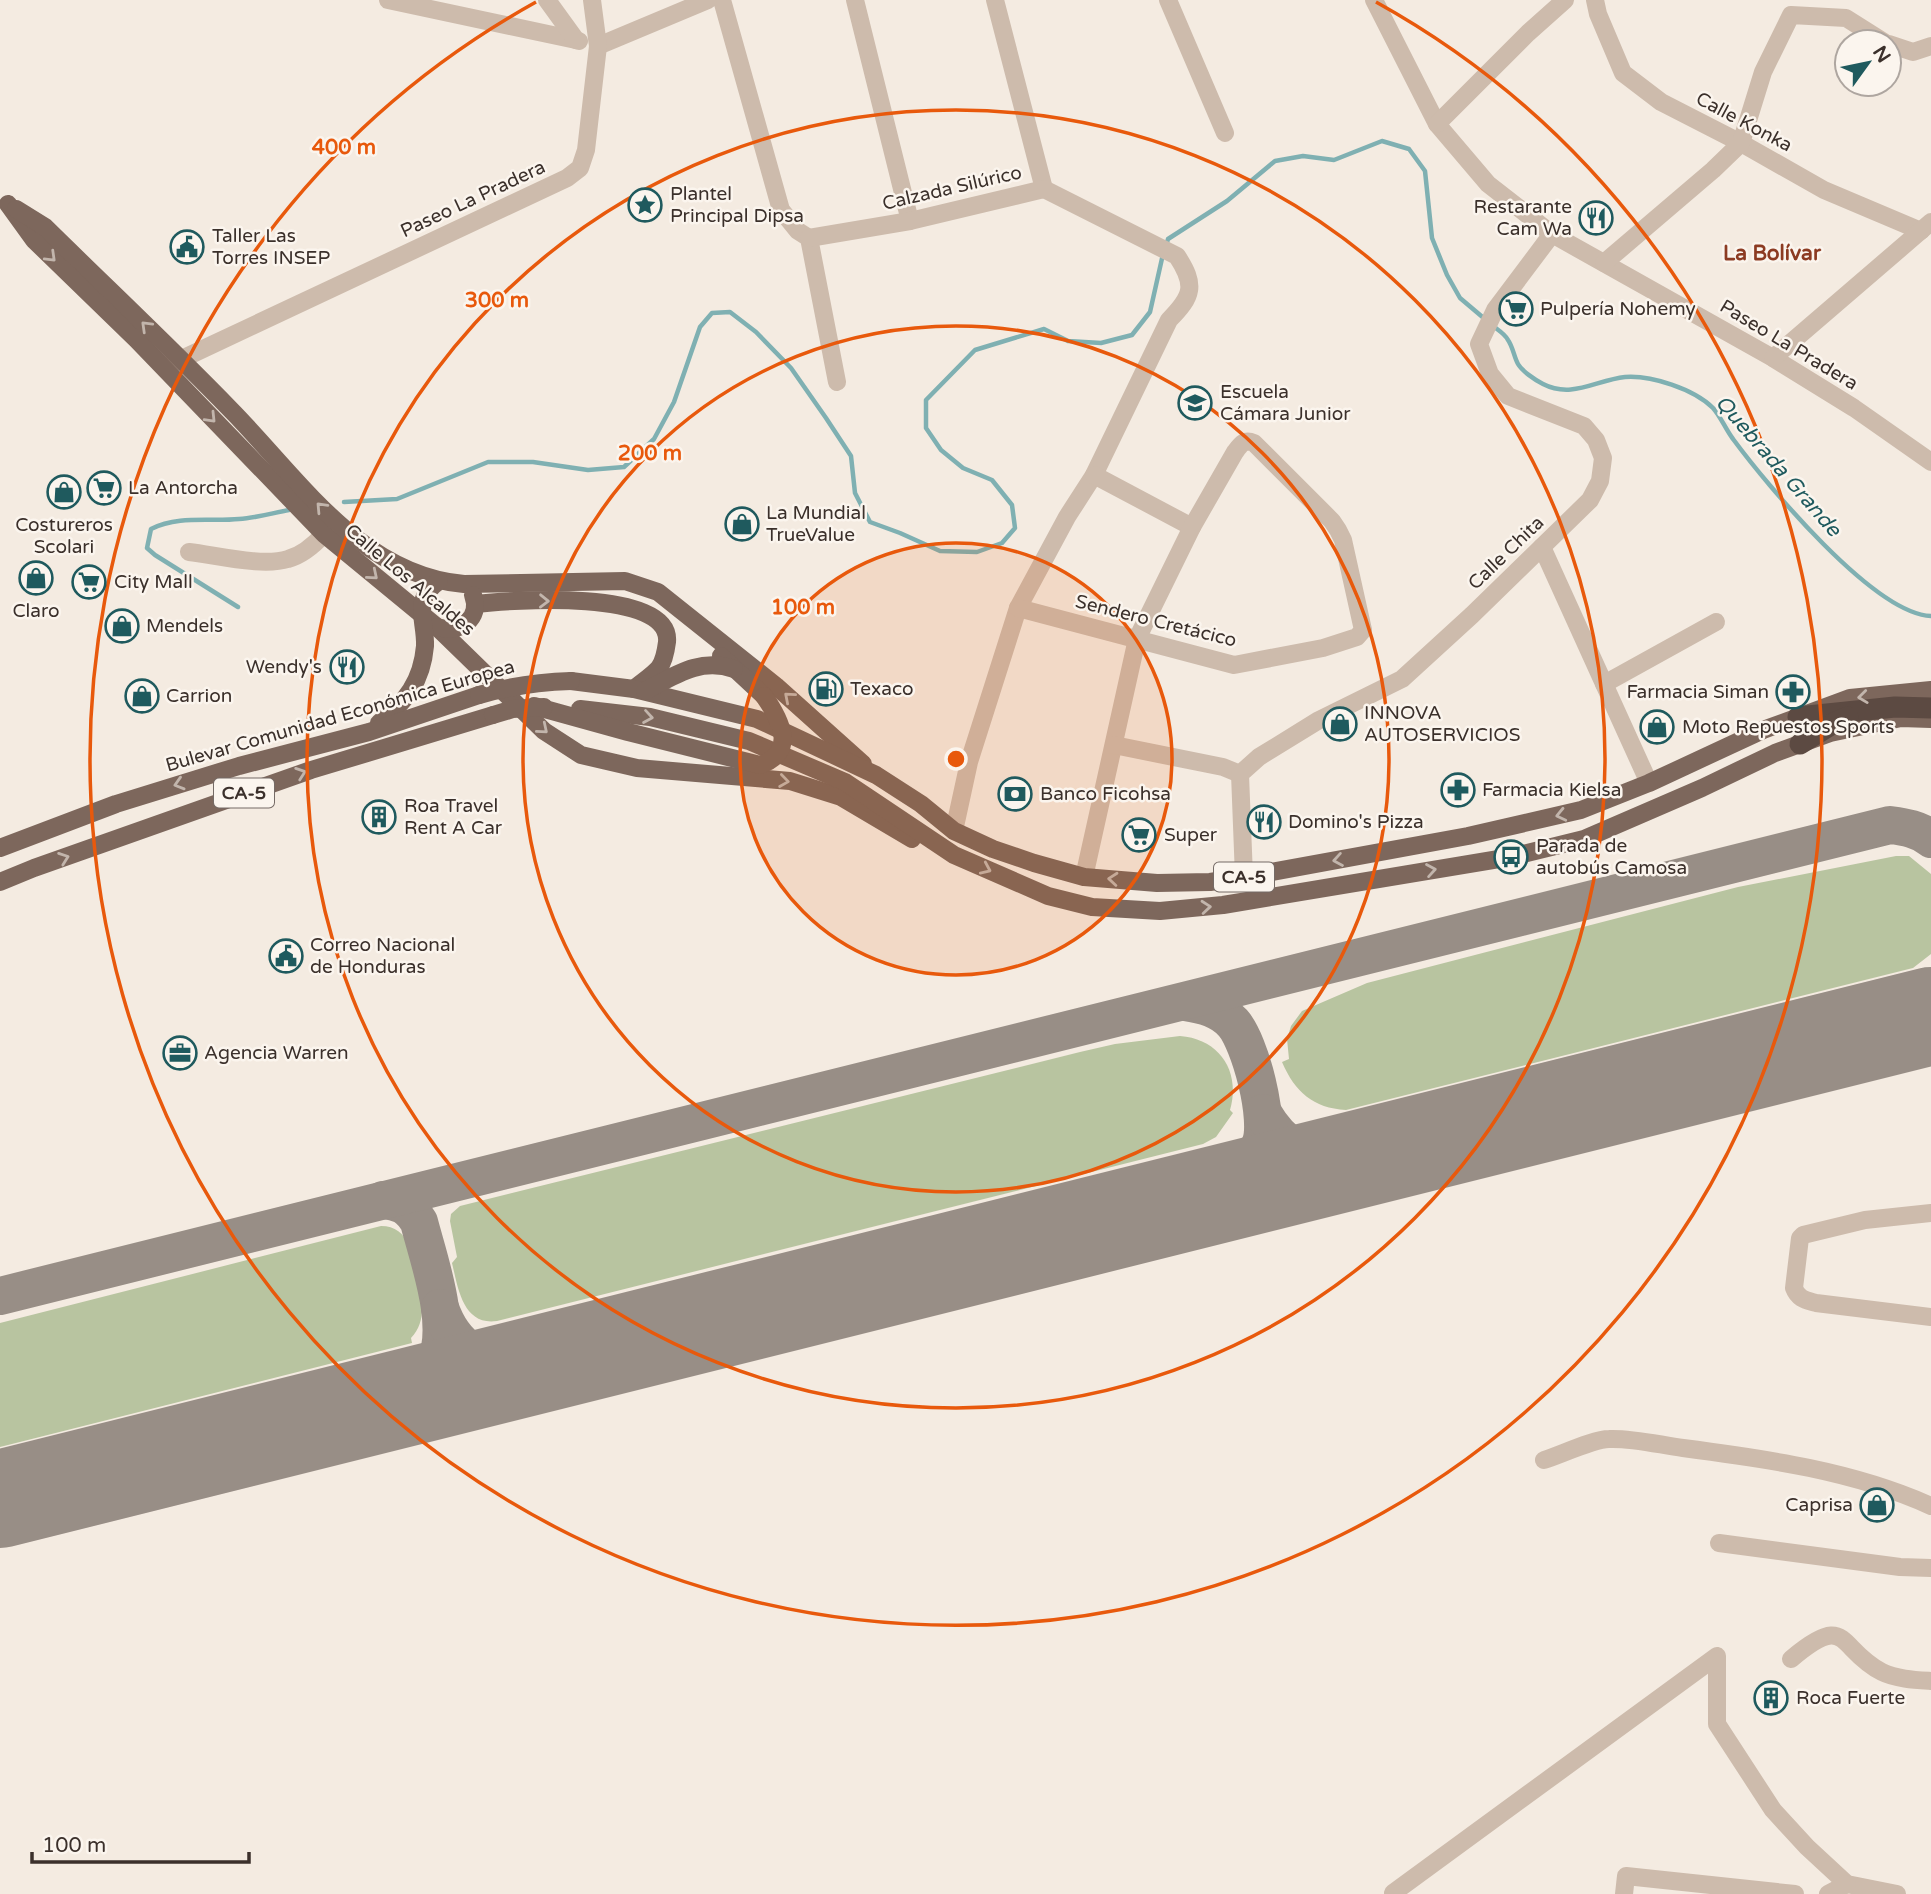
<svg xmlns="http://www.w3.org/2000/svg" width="1931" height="1894" font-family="'Varela Round',sans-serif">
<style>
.green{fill:#b8c4a0}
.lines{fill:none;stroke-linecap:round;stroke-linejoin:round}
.stream{stroke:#7fb0b2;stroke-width:4.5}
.taxiway{stroke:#988e86;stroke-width:38}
.runway{stroke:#988e86;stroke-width:98}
.minor{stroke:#cdbbac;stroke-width:18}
.major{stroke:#7d675c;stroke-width:18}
.highway{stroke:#5c4a42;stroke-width:21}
.major-bridge{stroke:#7d675c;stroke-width:18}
.oneway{stroke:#c2b5ac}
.ring{fill:none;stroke:#e8590c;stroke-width:3.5}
.labels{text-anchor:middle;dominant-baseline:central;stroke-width:5;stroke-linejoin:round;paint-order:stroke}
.shield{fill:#fbf5ee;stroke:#756b66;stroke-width:2}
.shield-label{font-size:18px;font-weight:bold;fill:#3b302b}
.street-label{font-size:19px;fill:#3b302b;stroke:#fbf5ee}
.poi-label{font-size:19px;fill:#3b302b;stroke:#fbf5ee;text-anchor:start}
.neighbourhood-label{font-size:21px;font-weight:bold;fill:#8c3b22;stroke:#fbf5ee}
.water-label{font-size:21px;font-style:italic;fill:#1f5a5e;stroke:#fbf5ee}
.centre{fill:#e8590c;stroke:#fbf5ee;stroke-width:3.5}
.ring-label{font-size:21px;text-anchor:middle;font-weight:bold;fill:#e8590c;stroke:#fbf5ee;stroke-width:5;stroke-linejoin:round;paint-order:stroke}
</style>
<rect width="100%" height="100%" fill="#f4ebe1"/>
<g class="green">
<path d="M1896,856H1909L1931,874V954L1913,968L1346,1110C1313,1108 1295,1092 1282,1062L1289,1059L1287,1039L1291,1026L1302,1011L1367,983L1738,887Z"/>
<path d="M1180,1036C1220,1039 1241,1072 1230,1110L1233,1113L1216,1137L1203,1144L497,1321C463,1326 458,1288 452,1263L457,1257L450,1221L451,1214L460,1206L1080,1052L1115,1044Z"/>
<path d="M381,1226C395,1226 404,1233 409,1246C415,1274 434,1315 411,1338L412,1343L0,1447V1323Z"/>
</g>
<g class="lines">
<g class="stream">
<path d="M1166,246L1168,239L1227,201L1275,161L1303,156L1334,160L1382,141L1409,149L1425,171L1432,238L1447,275L1460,298L1486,320"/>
<path d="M1493,326C1498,330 1505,334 1508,340C1513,347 1514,357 1518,364C1522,371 1535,380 1543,384C1572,399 1596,380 1625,377C1651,375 1694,389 1713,408C1721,417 1726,430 1733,439C1767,485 1874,614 1931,616"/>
<path d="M344,502L397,499L488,462H533L588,470L624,467L654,439L674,402L700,327L712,313L730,312L756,332L791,368L826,418L851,456L855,493L870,522L900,533L940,551L977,552L1002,543L1015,528L1012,505L992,480L963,468L941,450L926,428V400L975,350L1044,329L1068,341L1101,343L1132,335L1150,312L1163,254"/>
<path d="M238,607L155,555L147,548L151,529C179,515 210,522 239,519C256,518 273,513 289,510"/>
</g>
<g class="taxiway">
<path d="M1185,1002C1204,1005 1220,1009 1233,1023C1250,1042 1271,1121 1260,1145C1252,1163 1239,1179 1225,1192"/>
<path d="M1924,1018L1931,1013"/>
<path d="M1263,1113C1284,1149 1306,1157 1345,1162"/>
<path d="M383,1200C401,1202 409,1206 419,1222C429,1261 454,1328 434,1366C426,1381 412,1390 398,1399"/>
<path d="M0,1296L1890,825C1905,827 1919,829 1931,839"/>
<path d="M440,1308C455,1351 482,1361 524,1368"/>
</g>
<path class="runway" d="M0,1499L1931,1016"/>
<g class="minor">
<path d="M388,0L576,40"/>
<path d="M547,0L576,40L579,41"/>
<path d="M722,0L781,210L798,231L809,238L837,382"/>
<path d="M855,0L910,221"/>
<path d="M995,0L1044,189"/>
<path d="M1168,0L1225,133"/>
<path d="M1374,0L1437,124L1488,184L1552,234L1773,358L1854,408L1931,462"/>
<path d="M1595,0L1598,14L1623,73L1661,102L1741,143L1824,190L1921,231"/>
<path d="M1889,44L1913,52L1931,46"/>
<path d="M598,46L708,0"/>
<path d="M1437,124L1528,33L1565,0"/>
<path d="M809,238L910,221L1044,189L1177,256C1196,285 1193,296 1169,320L1094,475L1067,517L1018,608L969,762L954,831"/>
<path d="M1604,263L1713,170L1741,143L1763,72L1791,15L1846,18L1884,42"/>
<path d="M1773,358L1931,222"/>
<path d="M169,365L567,178L580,168L586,150L598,46L592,0"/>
<path d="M1094,475L1192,527"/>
<path d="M1542,547L1649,783"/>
<path d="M189,552C216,555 262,567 288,559C303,555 314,545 324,534"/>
<path d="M1018,608L1234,665L1323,648L1357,637L1363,630L1343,540L1338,530L1332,521L1254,443C1244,439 1241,444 1235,452L1192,527L1137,639L1084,877"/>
<path d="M1604,684L1716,622"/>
<path d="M1114,745L1223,767L1240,774"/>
<path d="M1244,877L1240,774L1259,757L1319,720L1402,679L1472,615L1590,500L1600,481L1603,458L1596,440L1584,426L1508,396L1490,374L1479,344L1495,310L1552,234"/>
<path d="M1931,1213L1865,1220L1803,1235L1800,1238L1794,1288C1798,1299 1806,1300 1816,1303L1931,1317"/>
<path d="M1544,1460C1560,1455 1594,1439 1609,1439C1633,1438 1660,1445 1683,1448C1767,1459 1854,1471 1931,1506"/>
<path d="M1719,1543L1900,1567L1931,1568"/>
<path d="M1791,1659C1849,1610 1837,1649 1882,1672C1896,1679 1916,1680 1931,1681"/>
<path d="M1393,1893L1717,1656V1724L1773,1810L1807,1847L1847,1884L1897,1894"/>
<path d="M1624,1894L1626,1876L1795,1894"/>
<path d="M1828,1894L1847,1884"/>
</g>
<g class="major">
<path d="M8,204L34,240L136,339L324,534L437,627L544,731L581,755L637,768L790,781L841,797L912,839"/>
<path d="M16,209L45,227C107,288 171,348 231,410C298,478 360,575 464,584L625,581L658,592L776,686L863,764"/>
<path d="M476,604C510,600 672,588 667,642C666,650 664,661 659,668C652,676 642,682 634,689"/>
<path d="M437,627C459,634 482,619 473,595"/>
<path d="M721,656L764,696"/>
<path d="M571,681L634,689L757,719L876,775L921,804L954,831L993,849L1034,863L1084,877L1157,883L1210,882L1244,877L1468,836L1581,810L1649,783L1763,730L1850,698L1931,690"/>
<path d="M645,691C674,676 700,657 734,669"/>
<path d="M580,709L650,717L749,741L845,782L954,855L1048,896L1092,907L1160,911L1223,905L1511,857L1584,839L1702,788L1775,753L1830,733L1901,718L1931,719"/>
<path d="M379,723C406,702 422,681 425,646C426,619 411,601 439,581"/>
<path d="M0,848L116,804L239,766L369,732L479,695"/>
<path d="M0,882L34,868L311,770L493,715"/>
</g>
<g class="highway">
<path d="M1798,717L1895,707L1931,708"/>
<path d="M1800,744L1834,723L1848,717"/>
</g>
<g class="major-bridge">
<path d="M479,695C510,686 539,682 571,681"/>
<path d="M534,706L628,732L760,765C798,752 780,719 764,696"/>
<path d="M493,715L513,709L544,707"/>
</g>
</g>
<defs><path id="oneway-chevron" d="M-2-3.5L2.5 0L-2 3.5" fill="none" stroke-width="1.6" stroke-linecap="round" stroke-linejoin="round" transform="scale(1.75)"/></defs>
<g class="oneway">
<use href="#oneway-chevron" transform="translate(51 257) rotate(44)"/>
<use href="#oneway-chevron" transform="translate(146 326) rotate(-136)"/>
<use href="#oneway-chevron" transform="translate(211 418) rotate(46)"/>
<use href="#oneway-chevron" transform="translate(321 507) rotate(-133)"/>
<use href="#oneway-chevron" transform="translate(373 575) rotate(40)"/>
<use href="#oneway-chevron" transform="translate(544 601) rotate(1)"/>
<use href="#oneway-chevron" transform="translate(789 697) rotate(-139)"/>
<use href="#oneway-chevron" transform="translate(1863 697) rotate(173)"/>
<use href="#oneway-chevron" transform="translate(648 717) rotate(9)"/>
<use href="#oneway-chevron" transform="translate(543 729) rotate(40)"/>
<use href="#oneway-chevron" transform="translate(301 773) rotate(-19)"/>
<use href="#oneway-chevron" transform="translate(784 781) rotate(8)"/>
<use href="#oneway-chevron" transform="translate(179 784) rotate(163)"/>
<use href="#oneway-chevron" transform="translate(1561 815) rotate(167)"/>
<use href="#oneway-chevron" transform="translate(64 858) rotate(-20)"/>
<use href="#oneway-chevron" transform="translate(1338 860) rotate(170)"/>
<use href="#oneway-chevron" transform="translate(986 869) rotate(24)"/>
<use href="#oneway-chevron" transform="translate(1431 870) rotate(-10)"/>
<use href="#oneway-chevron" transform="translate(1113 879) rotate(-175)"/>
<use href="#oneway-chevron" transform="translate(1206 907) rotate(-5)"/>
</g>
<circle cx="956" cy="759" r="216" fill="#e8590c" fill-opacity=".12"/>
<g class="ring">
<circle cx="956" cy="759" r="216"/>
<circle cx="956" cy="759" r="433"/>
<circle cx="956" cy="759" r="649"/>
<path d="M1376 2A866 866 0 1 1 536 2"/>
</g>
<defs>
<symbol id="sight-ring" viewBox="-11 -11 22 22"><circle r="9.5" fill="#fbf5ee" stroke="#1f5a5e" stroke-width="1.5"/><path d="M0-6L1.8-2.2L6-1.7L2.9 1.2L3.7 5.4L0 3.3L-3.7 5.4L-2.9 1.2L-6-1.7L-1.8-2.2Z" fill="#1f5a5e"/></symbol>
<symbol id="restaurant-ring" viewBox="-11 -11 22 22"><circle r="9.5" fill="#fbf5ee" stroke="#1f5a5e" stroke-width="1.5"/><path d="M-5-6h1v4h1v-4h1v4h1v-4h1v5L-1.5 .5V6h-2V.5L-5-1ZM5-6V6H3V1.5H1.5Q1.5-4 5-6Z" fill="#1f5a5e"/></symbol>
<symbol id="civic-ring" viewBox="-11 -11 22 22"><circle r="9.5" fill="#fbf5ee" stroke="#1f5a5e" stroke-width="1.5"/><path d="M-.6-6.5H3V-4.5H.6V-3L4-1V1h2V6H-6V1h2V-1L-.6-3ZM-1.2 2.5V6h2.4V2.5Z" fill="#1f5a5e"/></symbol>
<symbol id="supermarket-ring" viewBox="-11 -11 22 22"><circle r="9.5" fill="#fbf5ee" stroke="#1f5a5e" stroke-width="1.5"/><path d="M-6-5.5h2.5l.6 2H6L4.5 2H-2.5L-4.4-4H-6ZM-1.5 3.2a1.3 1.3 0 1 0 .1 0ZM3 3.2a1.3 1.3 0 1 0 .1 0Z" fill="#1f5a5e"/></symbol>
<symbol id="school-ring" viewBox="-11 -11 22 22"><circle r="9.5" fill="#fbf5ee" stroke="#1f5a5e" stroke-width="1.5"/><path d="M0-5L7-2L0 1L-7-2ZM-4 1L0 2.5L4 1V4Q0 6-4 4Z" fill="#1f5a5e"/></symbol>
<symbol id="shop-ring" viewBox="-11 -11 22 22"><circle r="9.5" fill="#fbf5ee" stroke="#1f5a5e" stroke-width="1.5"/><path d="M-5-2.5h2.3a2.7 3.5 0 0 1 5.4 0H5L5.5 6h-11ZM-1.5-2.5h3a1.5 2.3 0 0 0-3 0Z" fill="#1f5a5e"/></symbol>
<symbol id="fuel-ring" viewBox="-11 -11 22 22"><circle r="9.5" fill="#fbf5ee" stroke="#1f5a5e" stroke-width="1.5"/><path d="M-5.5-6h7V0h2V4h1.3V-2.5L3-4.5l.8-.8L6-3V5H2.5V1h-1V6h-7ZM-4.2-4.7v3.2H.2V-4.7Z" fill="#1f5a5e"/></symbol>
<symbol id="pharmacy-ring" viewBox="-11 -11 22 22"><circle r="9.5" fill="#fbf5ee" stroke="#1f5a5e" stroke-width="1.5"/><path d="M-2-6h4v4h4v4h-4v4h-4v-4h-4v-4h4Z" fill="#1f5a5e"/></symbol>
<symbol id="bank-ring" viewBox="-11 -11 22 22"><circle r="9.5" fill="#fbf5ee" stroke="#1f5a5e" stroke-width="1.5"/><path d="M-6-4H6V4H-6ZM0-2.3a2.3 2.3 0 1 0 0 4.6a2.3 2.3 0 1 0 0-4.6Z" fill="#1f5a5e"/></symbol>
<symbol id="building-ring" viewBox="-11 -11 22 22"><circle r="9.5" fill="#fbf5ee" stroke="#1f5a5e" stroke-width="1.5"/><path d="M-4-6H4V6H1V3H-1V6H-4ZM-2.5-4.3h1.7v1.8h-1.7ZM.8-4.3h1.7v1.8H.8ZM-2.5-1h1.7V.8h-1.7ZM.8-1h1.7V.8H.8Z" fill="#1f5a5e"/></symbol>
<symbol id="bus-ring" viewBox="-11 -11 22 22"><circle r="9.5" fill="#fbf5ee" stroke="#1f5a5e" stroke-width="1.5"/><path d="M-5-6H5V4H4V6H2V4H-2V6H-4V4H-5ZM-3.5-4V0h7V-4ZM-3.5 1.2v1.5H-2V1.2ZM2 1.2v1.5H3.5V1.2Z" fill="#1f5a5e"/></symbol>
<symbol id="office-ring" viewBox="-11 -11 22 22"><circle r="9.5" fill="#fbf5ee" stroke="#1f5a5e" stroke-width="1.5"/><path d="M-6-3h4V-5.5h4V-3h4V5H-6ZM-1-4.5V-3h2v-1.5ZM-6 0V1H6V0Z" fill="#1f5a5e"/></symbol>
</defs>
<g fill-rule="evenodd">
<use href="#sight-ring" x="626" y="186" width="38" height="38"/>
<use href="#restaurant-ring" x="1577" y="199" width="38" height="38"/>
<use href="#civic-ring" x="168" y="228" width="38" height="38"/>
<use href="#supermarket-ring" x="1497" y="290" width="38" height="38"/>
<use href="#school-ring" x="1176" y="384" width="38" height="38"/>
<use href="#supermarket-ring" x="85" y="469" width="38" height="38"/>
<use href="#shop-ring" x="45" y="473" width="38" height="38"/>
<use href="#shop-ring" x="723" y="505" width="38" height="38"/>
<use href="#shop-ring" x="17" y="559" width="38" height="38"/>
<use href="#supermarket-ring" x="70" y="563" width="38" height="38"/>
<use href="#shop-ring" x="103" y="607" width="38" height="38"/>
<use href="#restaurant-ring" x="328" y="648" width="38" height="38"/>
<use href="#fuel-ring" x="807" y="670" width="38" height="38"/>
<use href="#pharmacy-ring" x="1774" y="673" width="38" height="38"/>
<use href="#shop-ring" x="123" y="677" width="38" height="38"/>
<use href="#shop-ring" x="1321" y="705" width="38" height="38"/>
<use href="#shop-ring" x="1638" y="708" width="38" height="38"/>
<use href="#pharmacy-ring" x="1439" y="771" width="38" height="38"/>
<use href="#bank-ring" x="996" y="775" width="38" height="38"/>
<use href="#building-ring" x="360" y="798" width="38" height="38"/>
<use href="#restaurant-ring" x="1245" y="803" width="38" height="38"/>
<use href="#supermarket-ring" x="1120" y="816" width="38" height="38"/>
<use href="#bus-ring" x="1492" y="838" width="38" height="38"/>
<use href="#civic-ring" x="267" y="937" width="38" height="38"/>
<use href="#office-ring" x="161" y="1034" width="38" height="38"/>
<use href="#shop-ring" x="1858" y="1486" width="38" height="38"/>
<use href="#building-ring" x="1752" y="1679" width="38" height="38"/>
</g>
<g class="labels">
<g class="shield">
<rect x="214" y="778.5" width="60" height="29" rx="5"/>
<rect x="1214" y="862.5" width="60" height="29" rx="5"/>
</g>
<g class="shield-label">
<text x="244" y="793">CA-5</text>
<text x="1244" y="877">CA-5</text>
</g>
<g class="street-label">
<text transform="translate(1744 122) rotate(28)">Calle Konka</text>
<text transform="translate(952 188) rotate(-13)">Calzada Silúrico</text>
<text transform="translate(473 199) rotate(-25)">Paseo La Pradera</text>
<text transform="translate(1789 345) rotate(31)">Paseo La Pradera</text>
<text transform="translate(1506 553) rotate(-44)">Calle Chita</text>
<text transform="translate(410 580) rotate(40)">Calle Los Alcaldes</text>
<text transform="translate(1156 621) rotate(14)">Sendero Cretácico</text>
<text transform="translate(340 716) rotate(-16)">Bulevar Comunidad Económica Europea</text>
</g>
<g class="poi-label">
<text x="670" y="194">Plantel<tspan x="670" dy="22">Principal Dipsa</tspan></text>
<text x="1572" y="207" text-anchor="end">Restarante<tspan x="1572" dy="22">Cam Wa</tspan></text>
<text x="212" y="236">Taller Las<tspan x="212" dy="22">Torres INSEP</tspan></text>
<text x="1540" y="309">Pulpería Nohemy</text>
<text x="1220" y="392">Escuela<tspan x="1220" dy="22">Cámara Junior</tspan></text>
<text x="128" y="488">La Antorcha</text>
<text x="766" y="513">La Mundial<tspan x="766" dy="22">TrueValue</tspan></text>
<text x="64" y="525" text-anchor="middle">Costureros<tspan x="64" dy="22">Scolari</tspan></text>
<text x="114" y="582">City Mall</text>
<text x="36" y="611" text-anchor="middle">Claro</text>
<text x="146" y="626">Mendels</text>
<text x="322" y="667" text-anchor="end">Wendy's</text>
<text x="850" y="689">Texaco</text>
<text x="1769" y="692" text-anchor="end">Farmacia Siman</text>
<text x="166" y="696">Carrion</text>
<text x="1364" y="713">INNOVA<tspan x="1364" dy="22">AUTOSERVICIOS</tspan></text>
<text x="1682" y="727">Moto Repuestos Sports</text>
<text x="1482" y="790">Farmacia Kielsa</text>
<text x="1040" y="794">Banco Ficohsa</text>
<text x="404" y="806">Roa Travel<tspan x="404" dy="22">Rent A Car</tspan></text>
<text x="1288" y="822">Domino's Pizza</text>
<text x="1164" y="835">Super</text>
<text x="1536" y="846">Parada de<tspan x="1536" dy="22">autobús Camosa</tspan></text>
<text x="310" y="945">Correo Nacional<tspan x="310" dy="22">de Honduras</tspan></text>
<text x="204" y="1053">Agencia Warren</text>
<text x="1853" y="1505" text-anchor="end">Caprisa</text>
<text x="1796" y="1698">Roca Fuerte</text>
</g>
<g class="neighbourhood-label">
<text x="1772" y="253">La Bolívar</text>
</g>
<g class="water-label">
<text transform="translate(1778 466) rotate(49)">Quebrada Grande</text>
</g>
</g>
<circle cx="956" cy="759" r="10" class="centre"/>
<g class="ring-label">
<text x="344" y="154">400 m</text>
<text x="497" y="307">300 m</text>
<text x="650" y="460">200 m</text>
<text x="803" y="614">100 m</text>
</g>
<g transform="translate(1868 63) rotate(57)"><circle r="33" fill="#fbf5ee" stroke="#aea6a0" stroke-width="2"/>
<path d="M0-5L12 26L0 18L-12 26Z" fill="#1f5a5e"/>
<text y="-10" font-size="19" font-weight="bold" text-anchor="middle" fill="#3b302b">N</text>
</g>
<path d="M32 1852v10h217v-10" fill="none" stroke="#3b302b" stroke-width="3.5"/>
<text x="42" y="1852" font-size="21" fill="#3b302b" stroke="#fbf5ee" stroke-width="5" paint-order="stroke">100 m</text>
</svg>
